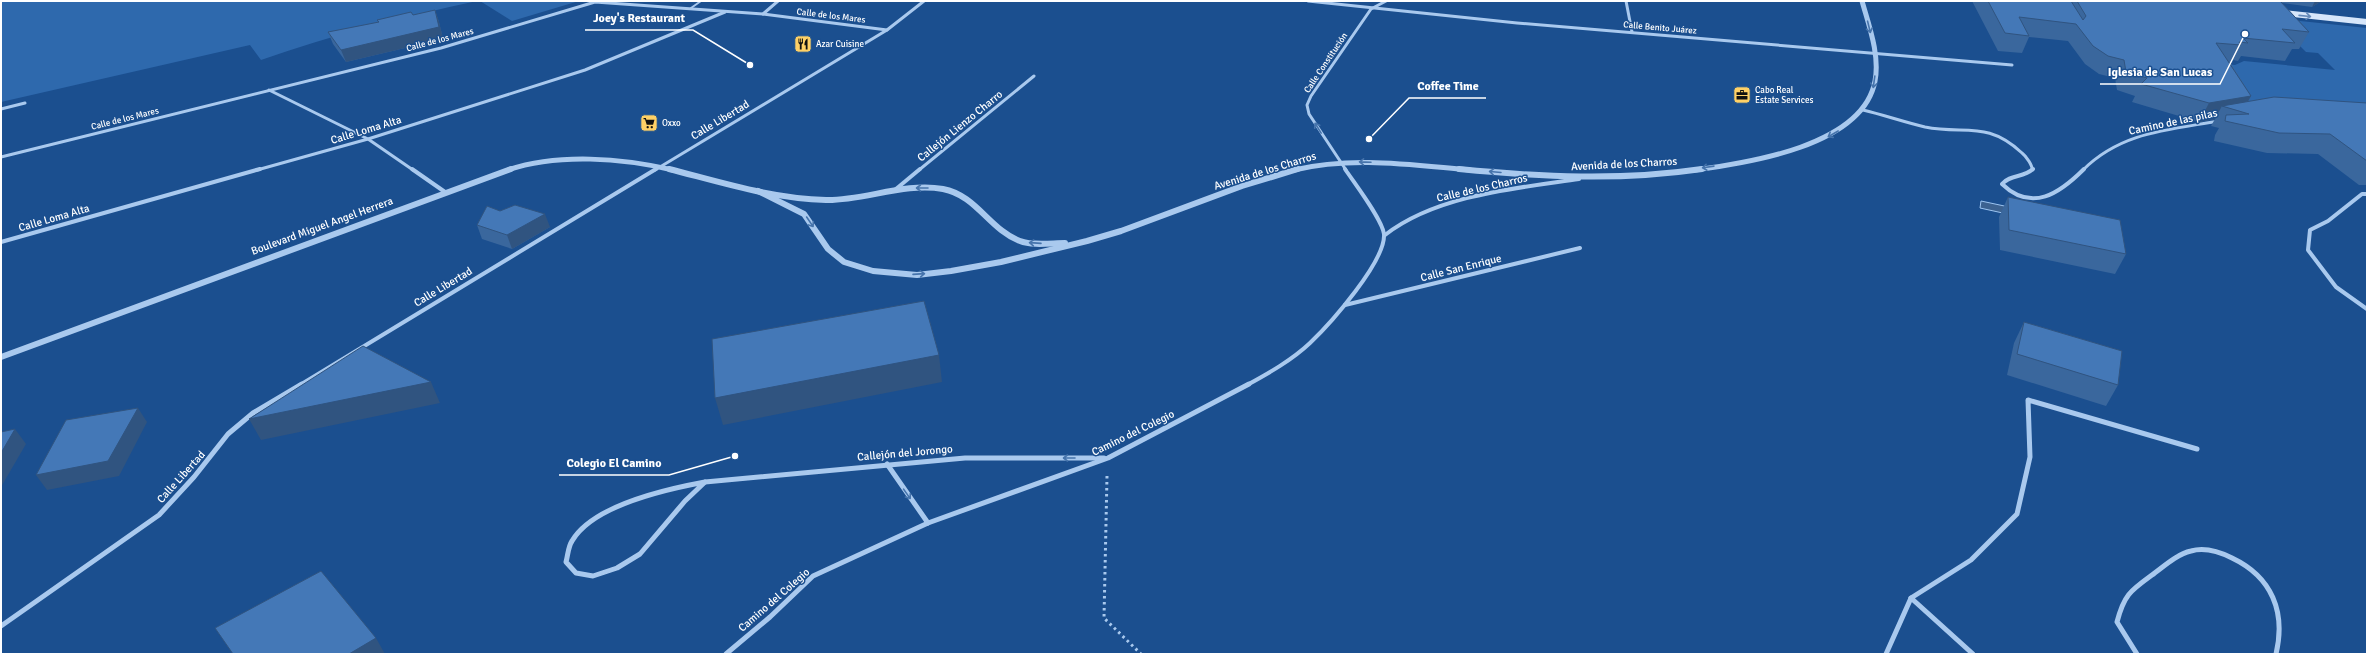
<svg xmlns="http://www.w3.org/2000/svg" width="2368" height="655" font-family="Signika,sans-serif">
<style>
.green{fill:#2e69ad}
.water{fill:#3c6290;stroke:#9cc4f0}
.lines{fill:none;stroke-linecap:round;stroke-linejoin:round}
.path{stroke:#a9c9ee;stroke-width:3;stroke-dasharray:2.5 3.5;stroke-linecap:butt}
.service{stroke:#a9c9ee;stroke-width:2}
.minor-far2{stroke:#a9c9ee;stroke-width:3}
.minor-far1{stroke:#a9c9ee;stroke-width:4}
.minor{stroke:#a9c9ee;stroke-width:5}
.tertiary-far1{stroke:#a9c9ee;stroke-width:5}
.tertiary{stroke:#a9c9ee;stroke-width:6}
.secondary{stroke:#d6e6fa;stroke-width:6}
.wall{fill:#3a679d}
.shaded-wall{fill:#305480}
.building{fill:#4478b7;stroke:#305480}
.oneway{stroke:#668bba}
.oneway2{stroke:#4674ac}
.labels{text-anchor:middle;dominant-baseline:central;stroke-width:3;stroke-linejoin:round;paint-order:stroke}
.far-street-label{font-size:9px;fill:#fff;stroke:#1b4f8f}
.far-poi-label{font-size:9px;fill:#fff;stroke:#1b4f8f;text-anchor:start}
.street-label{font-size:11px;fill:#fff;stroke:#1b4f8f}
.leader{fill:none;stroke:#fff;stroke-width:1.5}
.callout-dot{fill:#fff;stroke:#1b4f8f;stroke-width:1.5}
.callout-label{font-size:12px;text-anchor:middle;font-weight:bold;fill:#fff;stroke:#1b4f8f;stroke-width:3;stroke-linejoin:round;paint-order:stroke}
</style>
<rect width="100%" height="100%" fill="#1b4f8f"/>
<g class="green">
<path d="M1,1H477C403,17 332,35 261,60L250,45L1,102Z"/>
<path d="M480,1H579L512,21Z"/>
<path d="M2272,18L2367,28V105L2242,106L2205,62L2235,65L2244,61L2335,70L2318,53L2306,52Z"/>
</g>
<path class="water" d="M1981,201L2079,222L2080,230L1980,208Z"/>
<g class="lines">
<path class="path" d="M1107,476L1104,618L1141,654"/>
<path class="service" d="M691,8L701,1"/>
<g class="minor-far2">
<path d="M1308,1L1517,23L2012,65"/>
<path d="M1626,1L1632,32"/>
<path d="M763,14L778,1"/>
<path d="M269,90L368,139L413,170"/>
<path d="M1,109L25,103"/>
<path d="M1863,110C1884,115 1904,122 1925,127C1965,135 1987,120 2022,153C2026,156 2033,166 2032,170"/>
<path d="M1,157L441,48L595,2L763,14L887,30"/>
<path d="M257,170L368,139L585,70L725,12"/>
<path d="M655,170L887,30L924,1"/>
<path d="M919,170L1034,76"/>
<path d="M1346,170L1309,114L1307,105L1311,96L1371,9L1386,1"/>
<path d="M2083,170C2121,132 2168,130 2219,121"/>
</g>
<g class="minor-far1">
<path d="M412,169L445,192"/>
<path d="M2033,169C2024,178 2010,174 2002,184C2032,213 2060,193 2084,169"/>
<path d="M896,189L920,169"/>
<path d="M2367,194H2362L2328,221L2310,230L2308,250L2336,287L2367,309"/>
<path d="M1385,235C1436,195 1517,188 1579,179"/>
<path d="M1,242L260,169"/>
<path d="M1345,305L1580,248"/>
<path d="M300,385L656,169"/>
<path d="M1247,385C1269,373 1292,360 1310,343C1330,324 1386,261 1384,234C1382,219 1355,184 1345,169"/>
</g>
<g class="minor">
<path d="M887,464L928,523"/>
<path d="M705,482L685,501L640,554L617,568L593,576L576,573L566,562C568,555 568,547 572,541C593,505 667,489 705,482Z"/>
<path d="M705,482L965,458H1104"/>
<path d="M1,626L159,515L194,477L228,434L253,413L302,384"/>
<path d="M726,654L770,617L813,576L928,523L1108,458L1249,384"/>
<path d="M1886,654L1911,598"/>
<path d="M1973,654L1911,598L1971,560L2017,514L2030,457L2028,400L2197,449"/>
<path d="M2137,654L2117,622C2124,595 2130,591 2152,575C2163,567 2177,554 2191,551C2205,547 2220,552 2232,558C2272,577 2286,612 2276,654"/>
</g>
<g class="tertiary-far1">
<path d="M508,170C558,153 622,158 673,170"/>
<path d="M1294,170C1353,156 1411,165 1470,170"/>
<path d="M1695,170C1748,163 1863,146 1875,81C1880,55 1869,26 1862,1"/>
</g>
<g class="tertiary">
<path d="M669,169C720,182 773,199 826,200C863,201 905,182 943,189C976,195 990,230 1020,241C1032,246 1052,243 1065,243"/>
<path d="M1459,169C1541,177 1620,181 1702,169"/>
<path d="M758,191L804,214L828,249L844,262L873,271L917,275L951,271L1001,262L1087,241L1121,231L1242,186L1298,169"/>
<path d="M1,357L511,169"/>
</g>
<path class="secondary" d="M2283,13L2367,22"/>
</g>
<g class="wall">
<path d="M1972,1H2322L2312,7L2282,3L2309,32L2299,49H2292L2285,61L2241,56L2238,61L2233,60L2232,63L2230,62L2251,96L2248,102L2367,103V185H2359L2318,154L2267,153L2214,141L2215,135L2219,128L2211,126L2215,119L2199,122L2132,102L2135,96L2117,90L2115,78L2099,74L2085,64L2068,41L2029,37L2022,53L1998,51Z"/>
<path d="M435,10L439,22L443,39L346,62L333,44L328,32L378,22L377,20L413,15Z"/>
<path d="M2008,197L2126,254L2115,274L2000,250L1999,217Z"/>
<path d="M500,211L550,227L512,249L482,239L477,225Z"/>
<path d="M2024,322L2118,385L2106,406L2007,375L2014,343Z"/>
</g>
<g class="shaded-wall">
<path d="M2315,1H2322L2312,7Z"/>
<path d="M435,10L439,22L443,39L346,62L341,50Z"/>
<path d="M2251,96L2242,112L2222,106L2215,119L2199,122L2209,103Z"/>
<path d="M545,214L550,227L512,249L507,235Z"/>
<path d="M939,355L942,382L723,425L715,398Z"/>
<path d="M431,382L440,403L261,440L249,419Z"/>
<path d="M138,408L147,422L119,476L47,490L36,475Z"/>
<path d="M15,429L26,444L1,487V453Z"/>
<path d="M376,638L385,654H349Z"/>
</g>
<g class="building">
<path d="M1988,1H2071L2083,20L2086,16L2077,1H2280L2309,32L2282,29L2295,43L2243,38L2248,43L2239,42L2241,45L2216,43L2251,96L2209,103L2141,84L2147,78L2126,72L2124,60L2108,56L2093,46L2076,24L2019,17L2029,36L2005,33Z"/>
<path d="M435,10L439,27L341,50L328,32L379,22L377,20L411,12L413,15Z"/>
<path d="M2274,97L2367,103V161L2330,134L2279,133L2225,121L2226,115L2249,114L2222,106Z"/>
<path d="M2008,197L2120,220L2126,254L2009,230Z"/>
<path d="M515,205L545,214L507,235L477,225L487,206L500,211Z"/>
<path d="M924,301L939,355L715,398L712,339Z"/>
<path d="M2024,322L2122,351L2118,385L2017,354Z"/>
<path d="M363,346L431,382L249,419Z"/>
<path d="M138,408L108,461L36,475L66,420Z"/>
<path d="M15,429L1,453V432Z"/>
<path d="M321,571L376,638L349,654H233L215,628Z"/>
</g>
<defs><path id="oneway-shaft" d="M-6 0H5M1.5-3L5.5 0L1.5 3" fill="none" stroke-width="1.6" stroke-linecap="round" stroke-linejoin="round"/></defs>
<use class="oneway" href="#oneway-shaft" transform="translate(2305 16) rotate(6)"/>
<g class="oneway2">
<use href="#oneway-shaft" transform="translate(1869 27) rotate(76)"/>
<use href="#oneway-shaft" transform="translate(1874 82) rotate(98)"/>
<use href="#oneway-shaft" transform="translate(1318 128) rotate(-122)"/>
<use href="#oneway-shaft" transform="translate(1833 134) rotate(150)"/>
<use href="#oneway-shaft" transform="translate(1365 162) rotate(-178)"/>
<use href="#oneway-shaft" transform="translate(1708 167) rotate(172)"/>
<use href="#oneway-shaft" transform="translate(1495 172) rotate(-175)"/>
<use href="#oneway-shaft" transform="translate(922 188) rotate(-180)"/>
<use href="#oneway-shaft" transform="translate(810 222) rotate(56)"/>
<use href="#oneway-shaft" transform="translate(1035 243) rotate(-176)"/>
<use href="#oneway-shaft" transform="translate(919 274) rotate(-4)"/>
<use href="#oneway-shaft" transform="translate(1069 458) rotate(180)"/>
<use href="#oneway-shaft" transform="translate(907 494) rotate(55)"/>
</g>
<defs>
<symbol id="restaurant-square" viewBox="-11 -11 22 22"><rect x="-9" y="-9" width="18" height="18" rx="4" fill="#ffd166" stroke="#1b4f8f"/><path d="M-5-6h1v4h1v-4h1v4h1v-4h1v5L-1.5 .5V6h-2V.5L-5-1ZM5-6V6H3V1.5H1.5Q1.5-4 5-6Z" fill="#111"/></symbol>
<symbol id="office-square" viewBox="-11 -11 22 22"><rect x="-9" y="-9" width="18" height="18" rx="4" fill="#ffd166" stroke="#1b4f8f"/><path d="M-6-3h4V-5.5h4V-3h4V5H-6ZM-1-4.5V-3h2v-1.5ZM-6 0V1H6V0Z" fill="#111"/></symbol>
<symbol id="supermarket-square" viewBox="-11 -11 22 22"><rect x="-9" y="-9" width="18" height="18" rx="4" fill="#ffd166" stroke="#1b4f8f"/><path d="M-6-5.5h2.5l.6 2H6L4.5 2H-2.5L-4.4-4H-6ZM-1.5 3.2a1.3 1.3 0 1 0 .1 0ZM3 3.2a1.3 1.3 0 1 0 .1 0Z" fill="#111"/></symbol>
</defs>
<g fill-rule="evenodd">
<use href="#restaurant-square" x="793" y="34" width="20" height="20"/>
<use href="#office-square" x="1732" y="85" width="20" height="20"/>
<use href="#supermarket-square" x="639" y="113" width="20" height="20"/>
</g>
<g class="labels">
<g class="far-street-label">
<text transform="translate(831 16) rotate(7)">Calle de los Mares</text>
<text transform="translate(1660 28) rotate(5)">Calle Benito Juárez</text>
<text transform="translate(440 40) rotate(-15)">Calle de los Mares</text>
<text transform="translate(1326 63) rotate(-56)">Calle Constitución</text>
<text transform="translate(125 119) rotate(-14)">Calle de los Mares</text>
</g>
<g class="far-poi-label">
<text x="816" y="44">Azar Cuisine</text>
<text x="1755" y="90">Cabo Real<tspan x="1755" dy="10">Estate Services</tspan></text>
<text x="662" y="123">Oxxo</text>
</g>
<g class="street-label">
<text transform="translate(720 120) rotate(-31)">Calle Libertad</text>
<text transform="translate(2173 122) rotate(-12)">Camino de las pilas</text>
<text transform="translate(960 126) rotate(-39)">Callejón Lienzo Charro</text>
<text transform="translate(366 130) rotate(-17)">Calle Loma Alta</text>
<text transform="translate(1624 164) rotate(-3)">Avenida de los Charros</text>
<text transform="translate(1265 171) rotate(-17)">Avenida de los Charros</text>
<text transform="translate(1482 188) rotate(-13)">Calle de los Charros</text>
<text transform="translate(54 218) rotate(-16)">Calle Loma Alta</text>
<text transform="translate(322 226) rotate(-20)">Boulevard Miguel Angel Herrera</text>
<text transform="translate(1461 268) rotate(-14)">Calle San Enrique</text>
<text transform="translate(443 287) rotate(-31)">Calle Libertad</text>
<text transform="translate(1133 433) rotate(-26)">Camino del Colegio</text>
<text transform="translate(905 453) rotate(-5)">Callejón del Jorongo</text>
<text transform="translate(181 477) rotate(-48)">Calle Libertad</text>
<text transform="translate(774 600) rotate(-41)">Camino del Colegio</text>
</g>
</g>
<path class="leader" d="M750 65L693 30H585M2245 34L2220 84H2100M1369 139L1409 98H1486M735 456L669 475H559"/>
<g class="callout-dot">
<circle cx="750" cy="65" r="4"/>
<circle cx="2245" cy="34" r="4"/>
<circle cx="1369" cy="139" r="4"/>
<circle cx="735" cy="456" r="4"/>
</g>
<g class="callout-label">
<text x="639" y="22">Joey's Restaurant</text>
<text x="2160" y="76">Iglesia de San Lucas</text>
<text x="1448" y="90">Coffee Time</text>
<text x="614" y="467">Colegio El Camino</text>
</g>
<rect width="2368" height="655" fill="none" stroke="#ffffff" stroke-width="4"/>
</svg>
